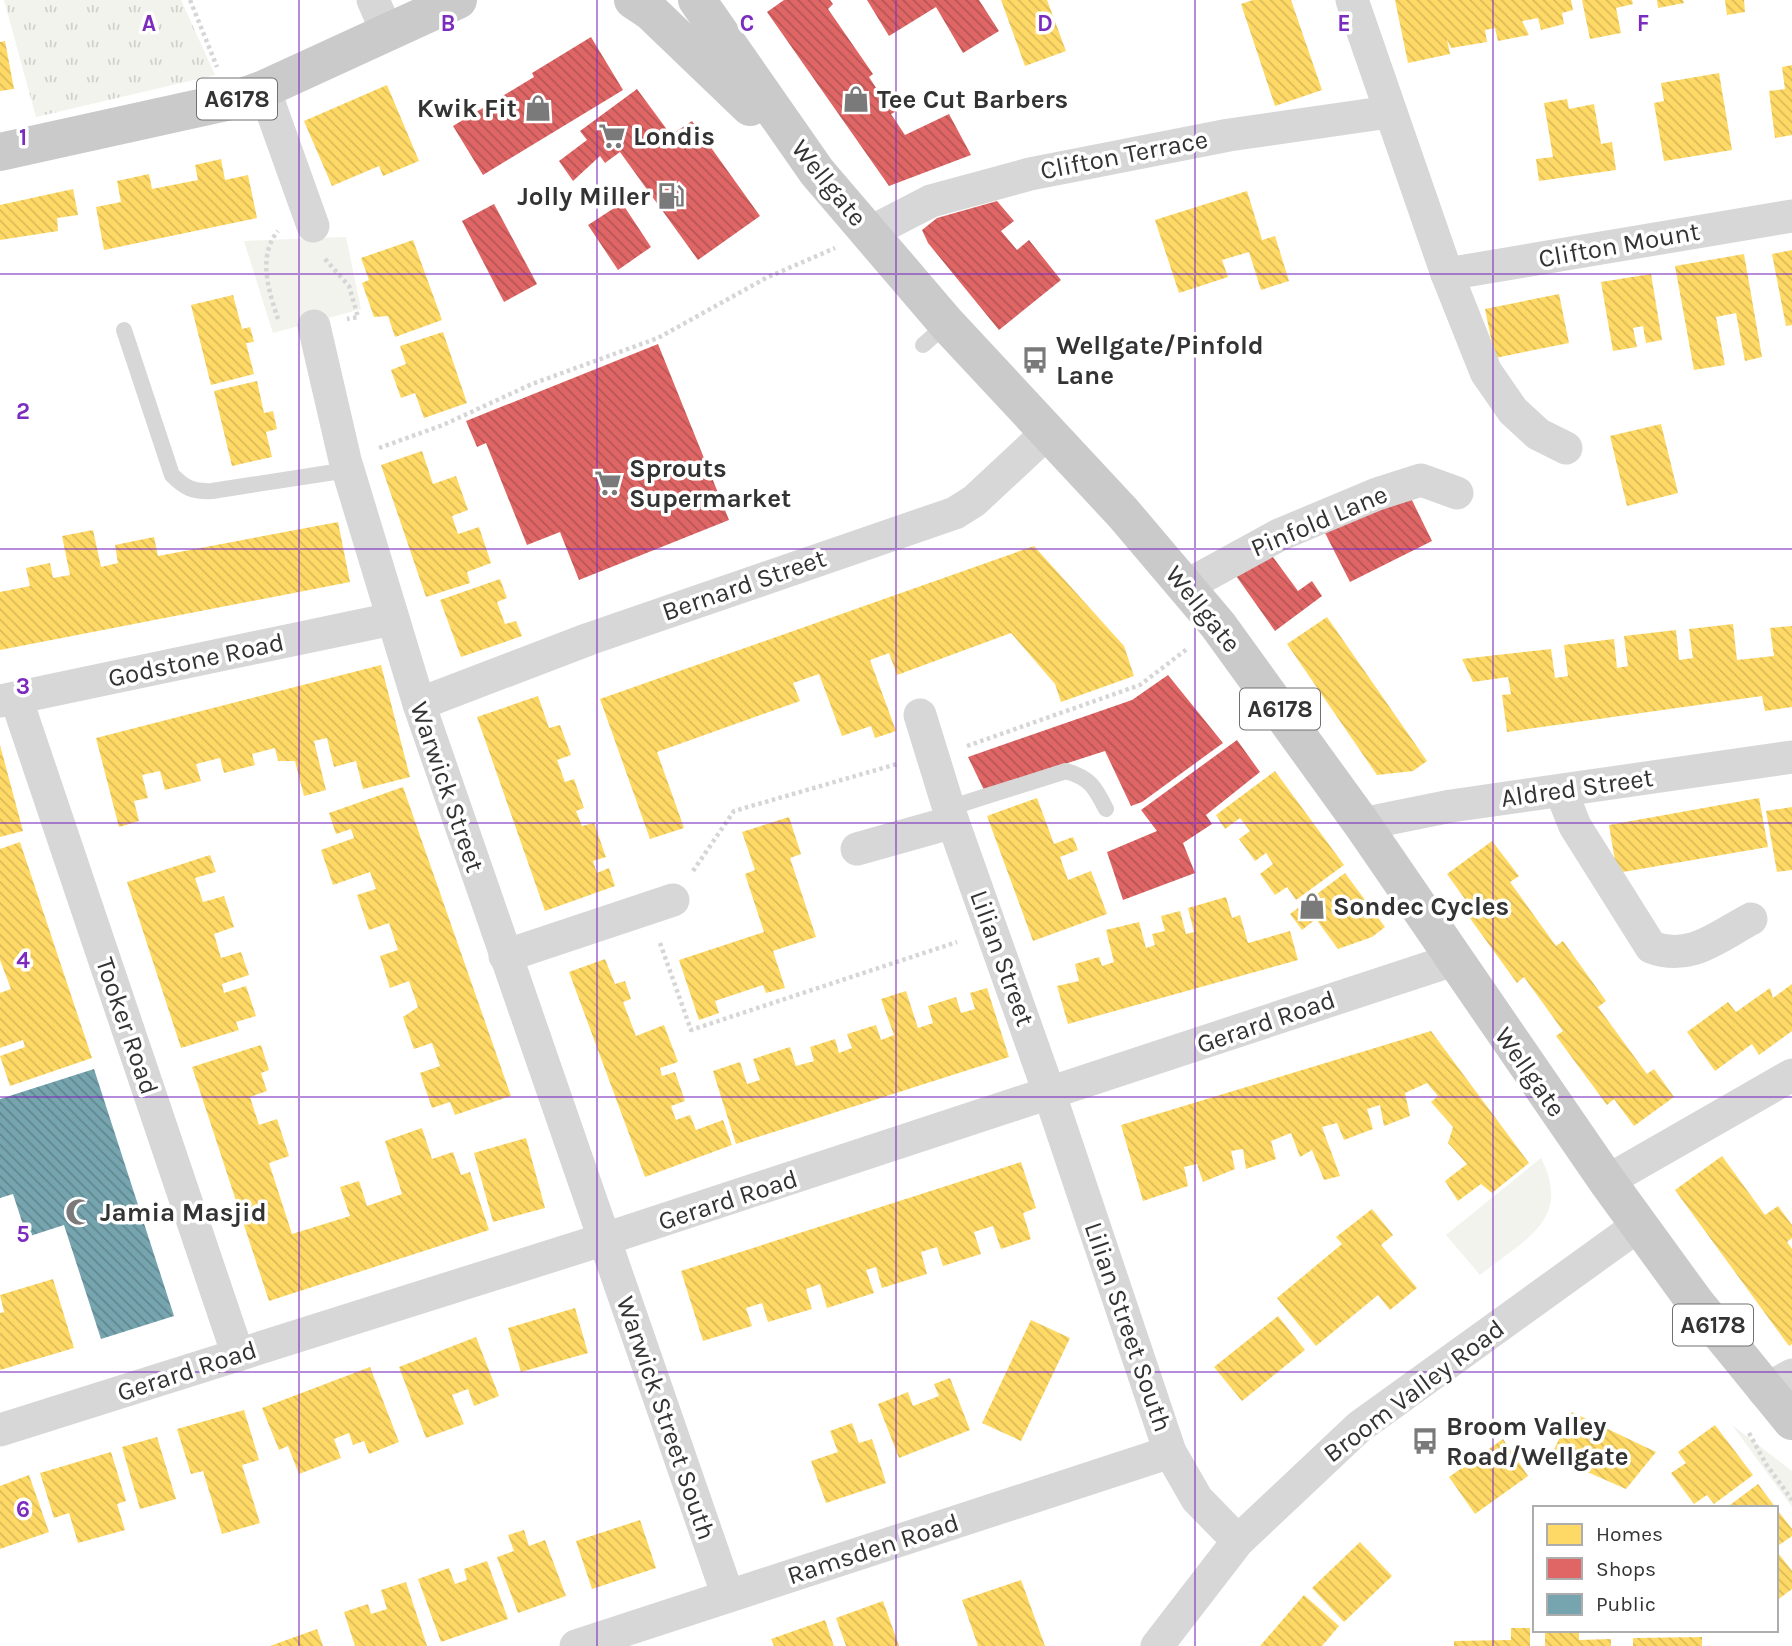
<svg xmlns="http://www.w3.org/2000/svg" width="1792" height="1646" font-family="Karla,sans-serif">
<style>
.grass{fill:#f1f3ec}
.park{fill:url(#park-tufts)}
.homes{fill:url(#homes-back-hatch)}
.shops{fill:url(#shops-back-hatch)}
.public{fill:url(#public-back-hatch)}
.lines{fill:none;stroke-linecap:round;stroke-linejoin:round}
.path{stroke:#d6d6d6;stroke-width:4.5;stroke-dasharray:3.5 3.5;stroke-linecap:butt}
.lane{stroke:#d7d7d7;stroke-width:16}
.street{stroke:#d7d7d7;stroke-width:33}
.primary{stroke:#cacaca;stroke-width:38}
.grid{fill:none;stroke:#7b2cbf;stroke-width:2;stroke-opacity:0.55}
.labels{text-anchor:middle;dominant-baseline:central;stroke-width:7;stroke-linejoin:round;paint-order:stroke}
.shield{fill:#fff;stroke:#707070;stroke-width:2}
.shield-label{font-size:24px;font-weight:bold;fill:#333}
.poi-label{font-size:26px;font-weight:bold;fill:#333;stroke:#fff;text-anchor:start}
.street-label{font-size:26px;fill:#333;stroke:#fff}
.grid-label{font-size:23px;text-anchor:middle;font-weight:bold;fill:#7b2cbf;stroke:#fff;stroke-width:7;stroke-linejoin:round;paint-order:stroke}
</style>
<defs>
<pattern id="park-tufts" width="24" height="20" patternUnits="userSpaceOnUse" patternTransform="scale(1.75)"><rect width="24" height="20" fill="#f1f3ec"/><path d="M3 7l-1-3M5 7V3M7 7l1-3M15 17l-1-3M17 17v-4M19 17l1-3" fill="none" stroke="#cfd1cb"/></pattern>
<pattern id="homes-back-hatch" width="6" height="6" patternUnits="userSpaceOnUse" patternTransform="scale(1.75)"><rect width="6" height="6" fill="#ffd966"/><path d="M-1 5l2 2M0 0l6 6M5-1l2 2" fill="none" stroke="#dbbb59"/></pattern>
<pattern id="shops-back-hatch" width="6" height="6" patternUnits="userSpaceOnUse" patternTransform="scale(1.75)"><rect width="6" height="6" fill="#e06666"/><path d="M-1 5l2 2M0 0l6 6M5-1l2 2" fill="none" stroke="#b65555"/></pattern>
<pattern id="public-back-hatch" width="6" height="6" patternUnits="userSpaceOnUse" patternTransform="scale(1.75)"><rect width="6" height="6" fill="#76a5af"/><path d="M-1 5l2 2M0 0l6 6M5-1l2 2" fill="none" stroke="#61878f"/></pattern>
</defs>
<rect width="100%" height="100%" fill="#fff"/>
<g class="grass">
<path d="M346,237L361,309L273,333L244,241Z"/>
<path d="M1541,1158C1573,1221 1523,1240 1480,1275L1446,1235Z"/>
<path d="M1732,1425L1792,1471V1507Z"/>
</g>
<path class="park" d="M4,0H181L215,75L36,117Z"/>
<g class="homes">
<path d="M1001,0H1047L1066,51L1025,66Z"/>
<path d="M1253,0H1291L1322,90L1275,106L1241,4Z"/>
<path d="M1395,0H1571L1573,10L1562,13L1564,24L1541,30L1538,18L1522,21L1529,35L1498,41L1495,28L1485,30L1487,42L1451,48L1447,39L1450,54L1408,63Z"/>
<path d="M1582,0H1632L1633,4L1616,8L1621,33L1590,39Z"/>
<path d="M1657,0H1683L1684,3L1658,8Z"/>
<path d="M1725,0H1744L1745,12L1727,15Z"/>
<path d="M5,41L14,89L0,91V42Z"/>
<path d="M1792,65V135L1775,138L1769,91L1785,89L1782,67Z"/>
<path d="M1719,73L1732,150L1664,161L1654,103L1664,101L1661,83Z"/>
<path d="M387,85L419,161L383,176L379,166L332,186L304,121Z"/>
<path d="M1567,99L1569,109L1594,104L1601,144L1612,142L1616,170L1539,181L1536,159L1553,157L1544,103Z"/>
<path d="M221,159L225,180L248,175L257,218L104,250L96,207L121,202L117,181L149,174L152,189L198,180L195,165Z"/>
<path d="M73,189L78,215L57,218L58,231L0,240V205Z"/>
<path d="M1247,191L1262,240L1275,236L1289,281L1261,290L1249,252L1222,260L1228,277L1179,293L1155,220Z"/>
<path d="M413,240L442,320L395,337L388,316L374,317L362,283L369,280L361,258Z"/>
<path d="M1792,250V325L1786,326L1772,254Z"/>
<path d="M1744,254L1762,357L1745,361L1736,313L1716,317L1725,365L1694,370L1675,266Z"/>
<path d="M1651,274L1662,340L1646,343L1643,326L1633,328L1637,347L1613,351L1601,282Z"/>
<path d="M1559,294L1569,343L1495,358L1485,309Z"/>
<path d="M233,295L242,329L250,327L254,342L246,343L254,374L211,385L191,305Z"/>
<path d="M443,332L467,403L424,418L415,393L401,398L391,370L406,364L400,346Z"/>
<path d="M257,381L264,413L273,411L277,429L266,432L272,457L232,466L214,391Z"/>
<path d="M1661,424L1678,493L1627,506L1610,436Z"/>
<path d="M422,451L433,484L456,476L468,510L452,516L458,534L479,527L491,563L467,572L470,583L426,597L381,465Z"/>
<path d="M338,522L350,582L0,650V592L30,586L26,568L50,563L53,578L70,575L62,536L93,530L101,567L118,563L115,545L154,537L158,556Z"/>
<path d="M1034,546L1124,646L1134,676L1061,702L1055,684L1011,633L897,675L889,653L870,660L896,731L875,738L871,726L842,736L819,674L793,683L800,701L657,752L684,828L650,839L600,699Z"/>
<path d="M500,579L507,598L497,602L505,624L516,621L522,636L461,657L440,600Z"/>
<path d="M1327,617L1427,761L1413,771L1377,775L1287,644Z"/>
<path d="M1733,624L1737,660L1774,656L1770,628L1792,626V707L1765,711L1762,696L1507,732L1502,695L1511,694L1508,677L1473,682L1462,659L1551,649L1555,678L1568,676L1564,645L1614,639L1617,668L1628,666L1624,636L1676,630L1679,660L1693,658L1689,629Z"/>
<path d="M381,665L410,777L363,789L356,761L334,767L327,738L314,741L326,790L304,796L295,761H278L275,748L252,754L255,765L224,773L220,758L196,764L201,781L165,790L160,771L142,775L148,798L134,801L139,821L119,827L96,738Z"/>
<path d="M538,696L549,728L560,725L571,755L557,760L565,782L574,779L584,808L576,811L582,826L594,823L606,857L593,861L597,873L609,868L615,886L545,911L477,717Z"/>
<path d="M0,745L23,831L0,837Z"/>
<path d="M1275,771L1344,865L1296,900L1287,887L1275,895L1260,874L1273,864L1266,853L1255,861L1239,839L1250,831L1240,818L1225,829L1216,815Z"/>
<path d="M403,787L511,1096L455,1115L450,1102L432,1108L420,1073L440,1066L432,1043L414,1049L403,1017L418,1007L409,981L390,988L380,956L398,950L389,923L369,930L357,895L376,889L370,872L333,885L321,850L354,838L351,829L336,834L329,813Z"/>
<path d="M1037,798L1054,844L1073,837L1078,850L1060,857L1068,880L1091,871L1107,914L1033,941L987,816Z"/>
<path d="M1759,798L1768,847L1623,872L1615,861L1609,825Z"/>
<path d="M1792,807V870L1777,872L1766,811Z"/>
<path d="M789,817L801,854L790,858L816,937L773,951L785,988L766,993L763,985L715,1001L719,1013L699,1020L679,960L764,932L745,874L755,870L742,832Z"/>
<path d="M1492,841L1519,876L1510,882L1556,946L1563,941L1606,1001L1598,1007L1647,1074L1654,1069L1674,1097L1634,1126L1614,1099L1607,1105L1556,1036L1563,1031L1524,977L1517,983L1461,906L1467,902L1447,874Z"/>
<path d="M20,842L92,1058L10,1086L0,1056L25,1047L23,1040L0,1048V993L11,989L0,960V849Z"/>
<path d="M210,855L216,872L195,878L203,902L224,896L234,927L214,934L221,958L241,952L249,975L222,984L224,993L246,986L256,1016L236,1022L239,1030L181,1048L127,882Z"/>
<path d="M1345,873L1385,927L1372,937L1338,949L1316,919L1302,930L1290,914Z"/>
<path d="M1226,897L1232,918L1240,915L1248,943L1290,931L1298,960L1068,1024L1057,986L1079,981L1075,964L1099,957L1102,966L1114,962L1106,930L1139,922L1146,948L1155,945L1152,934L1165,931L1161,916L1180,911L1186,934L1194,932L1188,908Z"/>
<path d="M605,959L615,984L625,981L631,999L623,1002L636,1036L664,1025L678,1062L660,1068L662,1076L675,1072L685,1101L671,1106L676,1120L690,1115L696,1130L723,1120L732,1145L645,1177L569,972Z"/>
<path d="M1792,984V1031L1759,1055L1752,1044L1715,1071L1687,1032L1728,1002L1736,1012L1770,988L1773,998Z"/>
<path d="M987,988L1009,1057L736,1144L713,1071L740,1062L747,1084L760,1080L753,1059L790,1047L796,1066L814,1061L810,1047L835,1039L839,1053L852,1048L847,1034L876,1025L881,1040L894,1035L881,999L906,991L918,1028L933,1023L928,1006L956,997L961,1013L975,1009L970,993Z"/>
<path d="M1431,1031L1529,1163L1492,1193L1481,1184L1458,1201L1445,1181L1467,1164L1448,1143L1453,1127L1431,1102L1438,1096L1427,1083L1405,1093L1410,1116L1384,1126L1380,1105L1367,1109L1373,1129L1344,1140L1337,1123L1322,1127L1340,1176L1324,1180L1312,1150L1300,1157L1291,1133L1271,1141L1276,1159L1246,1169L1243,1149L1231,1151L1235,1169L1203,1182L1197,1164L1184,1167L1188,1186L1143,1201L1121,1125Z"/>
<path d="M261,1045L269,1070L261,1073L267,1091L250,1097L259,1125L277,1119L289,1156L269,1163L292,1234L350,1216L340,1187L359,1181L367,1206L402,1194L385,1141L422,1128L432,1159L453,1152L461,1175L470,1172L489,1230L269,1301L192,1067Z"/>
<path d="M526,1138L545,1208L493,1222L474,1153Z"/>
<path d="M1722,1156L1765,1215L1778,1206L1792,1225V1238L1787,1242L1792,1249V1344L1789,1346L1675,1190Z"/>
<path d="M1021,1162L1036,1208L1023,1213L1031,1239L1001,1249L993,1226L974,1232L981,1254L943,1266L937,1247L921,1252L927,1274L882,1288L876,1267L866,1270L874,1293L827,1308L820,1284L806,1289L812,1309L768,1322L762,1303L746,1308L752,1326L703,1341L681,1271Z"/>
<path d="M1372,1209L1393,1235L1381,1245L1417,1288L1390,1310L1378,1295L1316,1346L1277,1298L1342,1244L1336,1237Z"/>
<path d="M53,1279L74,1348L0,1370V1313L4,1312L0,1295Z"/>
<path d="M575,1308L588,1353L521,1372L508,1328Z"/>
<path d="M1278,1316L1305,1350L1242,1401L1214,1367Z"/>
<path d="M1031,1320L1070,1338L1021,1441L982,1423Z"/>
<path d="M476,1337L499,1396L474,1406L468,1389L452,1395L464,1424L426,1438L399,1367Z"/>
<path d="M370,1367L399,1442L369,1454L364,1441L353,1445L349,1433L334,1439L341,1458L299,1474L288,1446L279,1450L262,1408Z"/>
<path d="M950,1378L970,1430L899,1458L878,1404L908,1392L913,1406L939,1396L934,1384Z"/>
<path d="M244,1410L259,1460L242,1465L260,1523L222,1534L203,1471L191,1474L177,1429Z"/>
<path d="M1572,1412L1656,1452L1626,1489L1551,1456Z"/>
<path d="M852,1423L859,1443L872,1439L886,1483L826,1503L811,1461L838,1452L830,1431Z"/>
<path d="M1715,1425L1753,1475L1714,1504L1707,1495L1694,1504L1671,1473L1686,1463L1678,1452Z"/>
<path d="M157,1437L176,1499L140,1509L122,1447Z"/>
<path d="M1503,1439L1528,1476L1475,1514L1449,1477Z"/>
<path d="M111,1452L126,1501L117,1504L125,1530L78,1543L69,1513L54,1518L40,1473Z"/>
<path d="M29,1475L49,1532L0,1549V1486Z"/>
<path d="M1758,1484L1776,1508H1726Z"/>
<path d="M1776,1508L1792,1529V1536L1776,1547Z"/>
<path d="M640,1520L656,1568L592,1589L576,1541Z"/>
<path d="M524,1530L529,1546L545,1540L566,1596L518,1613L497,1557L514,1551L508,1535Z"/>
<path d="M1360,1542L1392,1576L1344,1622L1312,1588Z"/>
<path d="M1776,1550L1792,1571V1589L1776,1601Z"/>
<path d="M487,1561L508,1619L441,1642L418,1579L449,1568L455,1584L467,1580L464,1569Z"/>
<path d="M1021,1580L1045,1646H978L962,1600Z"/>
<path d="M406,1582L427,1646H355L344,1612L368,1604L371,1614L387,1609L381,1590Z"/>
<path d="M1304,1595L1339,1626L1322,1646H1260Z"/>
<path d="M883,1601L899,1646H846L836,1618Z"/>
<path d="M825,1620L834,1646H774L771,1639Z"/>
<path d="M1511,1628H1530V1646H1454V1641L1511,1640Z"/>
<path d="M317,1629L323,1646H270Z"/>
<path d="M1545,1630H1579V1640L1611,1639V1646H1545Z"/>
<path d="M1702,1637V1646H1633V1638Z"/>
</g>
<g class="shops">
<path d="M784,0H830L833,4L828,9L873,74L869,77L886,103L893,98L901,109L891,114L905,135L949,114L971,155L889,186L767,12Z"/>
<path d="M867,0H979L999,31L963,53L936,7L889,36Z"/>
<path d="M591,37L623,90L483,175L453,126L534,77L532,73Z"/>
<path d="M637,89L671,135L692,121L760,216L698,260L620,152L605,163L600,156L573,181L559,161L587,140L580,131Z"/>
<path d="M997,201L1014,221L1001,231L1017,250L1029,240L1061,280L999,330L928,243L922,230L937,218Z"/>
<path d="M622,203L651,247L618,270L588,225Z"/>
<path d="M494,204L537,284L504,302L462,221Z"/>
<path d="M658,344L729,520L579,580L560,532L527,545L486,443L477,447L466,421Z"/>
<path d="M1407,490L1432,541L1350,582L1324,531Z"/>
<path d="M1267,549L1298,591L1312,581L1322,596L1275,631L1234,573Z"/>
<path d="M1168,675L1223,743L1142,802L1131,806L1105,751L984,790L968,757L1132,700Z"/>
<path d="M1237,740L1260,772L1206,815L1212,824L1183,843L1195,873L1123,900L1107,852L1157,831L1141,810Z"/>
</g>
<path class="public" d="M94,1069L174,1316L101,1339L64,1225L27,1237L13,1194L0,1198V1099Z"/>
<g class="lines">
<g class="path">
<path d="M190,0L217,67"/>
<path d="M325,259L349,286L358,317L347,319"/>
<path d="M278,319C269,292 257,256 278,231"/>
<path d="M379,448L443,425L532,384L658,338L766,278L835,248"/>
<path d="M967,746L1140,685L1187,649"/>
<path d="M693,871L734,811L897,764"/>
<path d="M660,943L691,1030L957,942"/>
<path d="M1749,1433L1766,1464L1792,1500"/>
</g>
<g class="lane">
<path d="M124,330L172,475C185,488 193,492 212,491L348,470"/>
<path d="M923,345L947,324"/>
<path d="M949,808L1066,771C1090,778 1095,787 1106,809"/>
</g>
<g class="street">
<path d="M373,0L387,32"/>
<path d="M1352,0L1447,274L1486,372L1513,411L1538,434L1566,448"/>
<path d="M264,89L313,226"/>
<path d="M869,233L931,201L1030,174L1229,135L1389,112"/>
<path d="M1447,274L1792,216"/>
<path d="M314,326L345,460L419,704L728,1596"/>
<path d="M1186,586L1279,535L1377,494L1421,480L1457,493"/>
<path d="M16,698L238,1355"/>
<path d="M0,701L392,619"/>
<path d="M419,704L589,639L955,513L974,501L1048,432"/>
<path d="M920,715L953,822L1050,1095L1170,1452L1197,1499L1238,1541"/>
<path d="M1561,791L1575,826L1651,947C1690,962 1717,937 1751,919"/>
<path d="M1362,824L1451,806L1792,757"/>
<path d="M857,849L953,822"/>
<path d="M505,956L673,900"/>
<path d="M1607,1181L1792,1075"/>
<path d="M1764,1391L1792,1375"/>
<path d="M0,1430L605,1239L1453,960"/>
<path d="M576,1646L1170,1452"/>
<path d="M1157,1646L1238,1541L1359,1427L1639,1225"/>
</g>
<g class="primary">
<path d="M633,0L651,12L750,107"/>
<path d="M697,0L817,172L947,324L1123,513L1218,625L1362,824L1607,1181L1695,1302L1792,1421"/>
<path d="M0,152L231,101L264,89L458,0"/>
</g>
</g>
<path class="grid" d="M299,0V1646M597,0V1646M896,0V1646M1195,0V1646M1493,0V1646M0,274H1792M0,549H1792M0,823H1792M0,1097H1792M0,1372H1792"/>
<defs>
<symbol id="shop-bare" viewBox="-9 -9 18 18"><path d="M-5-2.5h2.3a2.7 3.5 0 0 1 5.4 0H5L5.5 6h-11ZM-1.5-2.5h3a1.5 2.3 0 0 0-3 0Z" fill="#7a7a7a" stroke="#fff" stroke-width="2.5" paint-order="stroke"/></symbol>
<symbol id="supermarket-bare" viewBox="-9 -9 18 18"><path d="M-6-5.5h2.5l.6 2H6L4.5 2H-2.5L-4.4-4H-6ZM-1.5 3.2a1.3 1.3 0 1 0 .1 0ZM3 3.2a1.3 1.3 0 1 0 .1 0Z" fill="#7a7a7a" stroke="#fff" stroke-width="2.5" paint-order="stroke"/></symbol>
<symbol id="fuel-bare" viewBox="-9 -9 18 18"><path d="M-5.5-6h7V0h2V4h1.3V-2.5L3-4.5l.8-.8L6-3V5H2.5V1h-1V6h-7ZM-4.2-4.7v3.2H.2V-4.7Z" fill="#7a7a7a" stroke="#fff" stroke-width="2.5" paint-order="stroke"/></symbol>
<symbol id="bus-bare" viewBox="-9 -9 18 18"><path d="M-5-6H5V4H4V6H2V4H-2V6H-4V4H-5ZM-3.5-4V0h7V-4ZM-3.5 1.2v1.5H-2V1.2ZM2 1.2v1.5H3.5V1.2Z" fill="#7a7a7a" stroke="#fff" stroke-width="2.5" paint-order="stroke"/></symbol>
<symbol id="mosque-bare" viewBox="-9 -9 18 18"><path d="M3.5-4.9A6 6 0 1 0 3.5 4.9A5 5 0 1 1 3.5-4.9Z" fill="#7a7a7a" stroke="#fff" stroke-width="2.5" paint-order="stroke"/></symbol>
</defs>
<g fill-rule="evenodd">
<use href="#shop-bare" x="837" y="80" width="38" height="38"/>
<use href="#shop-bare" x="519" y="89" width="38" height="38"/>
<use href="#supermarket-bare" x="593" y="117" width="38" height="38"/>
<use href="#fuel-bare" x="652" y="177" width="38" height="38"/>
<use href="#bus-bare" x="1016" y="341" width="38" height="38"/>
<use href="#supermarket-bare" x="589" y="464" width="38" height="38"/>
<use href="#shop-bare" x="1293" y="887" width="38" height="38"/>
<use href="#mosque-bare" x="60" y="1193" width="38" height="38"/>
<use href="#bus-bare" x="1406" y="1422" width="38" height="38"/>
</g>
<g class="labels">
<g class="shield">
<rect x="197" y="78.5" width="80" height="41" rx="5"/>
<rect x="1240" y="688.5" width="80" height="41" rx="5"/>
<rect x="1673" y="1304.5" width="80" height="41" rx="5"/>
</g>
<g class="shield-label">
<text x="237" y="99">A6178</text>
<text x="1280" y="709">A6178</text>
<text x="1713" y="1325">A6178</text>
</g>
<g class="poi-label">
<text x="877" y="99">Tee Cut Barbers</text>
<text x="517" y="108" text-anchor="end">Kwik Fit</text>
<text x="633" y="136">Londis</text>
<text x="650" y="196" text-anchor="end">Jolly Miller</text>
<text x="1056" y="345">Wellgate/Pinfold<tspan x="1056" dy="30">Lane</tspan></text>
<text x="629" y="468">Sprouts<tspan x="629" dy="30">Supermarket</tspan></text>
<text x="1333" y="906">Sondec Cycles</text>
<text x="100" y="1212">Jamia Masjid</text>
<text x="1446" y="1426">Broom Valley<tspan x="1446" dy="30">Road/Wellgate</tspan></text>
</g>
<g class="street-label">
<text transform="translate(1124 155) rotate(-11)">Clifton Terrace</text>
<text transform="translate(829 183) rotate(51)">Wellgate</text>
<text transform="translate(1619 245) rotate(-10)">Clifton Mount</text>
<text transform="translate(1319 521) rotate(-23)">Pinfold Lane</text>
<text transform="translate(744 585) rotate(-19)">Bernard Street</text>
<text transform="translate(1203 609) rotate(51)">Wellgate</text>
<text transform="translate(196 660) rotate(-12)">Godstone Road</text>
<text transform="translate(447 787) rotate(71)">Warwick Street</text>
<text transform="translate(1577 788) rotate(-8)">Aldred Street</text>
<text transform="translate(1002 958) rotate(70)">Lilian Street</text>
<text transform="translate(1266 1022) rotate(-19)">Gerard Road</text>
<text transform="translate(127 1026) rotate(71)">Tooker Road</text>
<text transform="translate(1530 1072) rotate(55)">Wellgate</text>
<text transform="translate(728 1200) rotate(-18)">Gerard Road</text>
<text transform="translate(1128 1327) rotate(71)">Lilian Street South</text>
<text transform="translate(187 1371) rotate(-18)">Gerard Road</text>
<text transform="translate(1414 1391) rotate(-37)">Broom Valley Road</text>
<text transform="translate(666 1418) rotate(71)">Warwick Street South</text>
<text transform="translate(873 1549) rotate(-18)">Ramsden Road</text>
</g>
</g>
<g class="grid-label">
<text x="149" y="31">A</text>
<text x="448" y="31">B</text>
<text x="747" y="31">C</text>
<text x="1045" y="31">D</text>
<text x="1344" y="31">E</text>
<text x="1643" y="31">F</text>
<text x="23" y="145">1</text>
<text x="23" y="419">2</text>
<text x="23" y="694">3</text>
<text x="23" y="968">4</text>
<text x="23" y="1242">5</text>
<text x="23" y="1517">6</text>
</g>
<rect x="1533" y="1506" width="245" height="126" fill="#ffffff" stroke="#adadad" stroke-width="2"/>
<rect x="1547" y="1524" width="35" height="21" fill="#ffd966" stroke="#adadad" stroke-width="2"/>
<text x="1596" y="1541" font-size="21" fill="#333333">Homes</text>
<rect x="1547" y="1558" width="35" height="21" fill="#e06666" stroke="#adadad" stroke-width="2"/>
<text x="1596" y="1576" font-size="21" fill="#333333">Shops</text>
<rect x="1547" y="1594" width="35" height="21" fill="#76a5af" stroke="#adadad" stroke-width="2"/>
<text x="1596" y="1611" font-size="21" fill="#333333">Public</text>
</svg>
